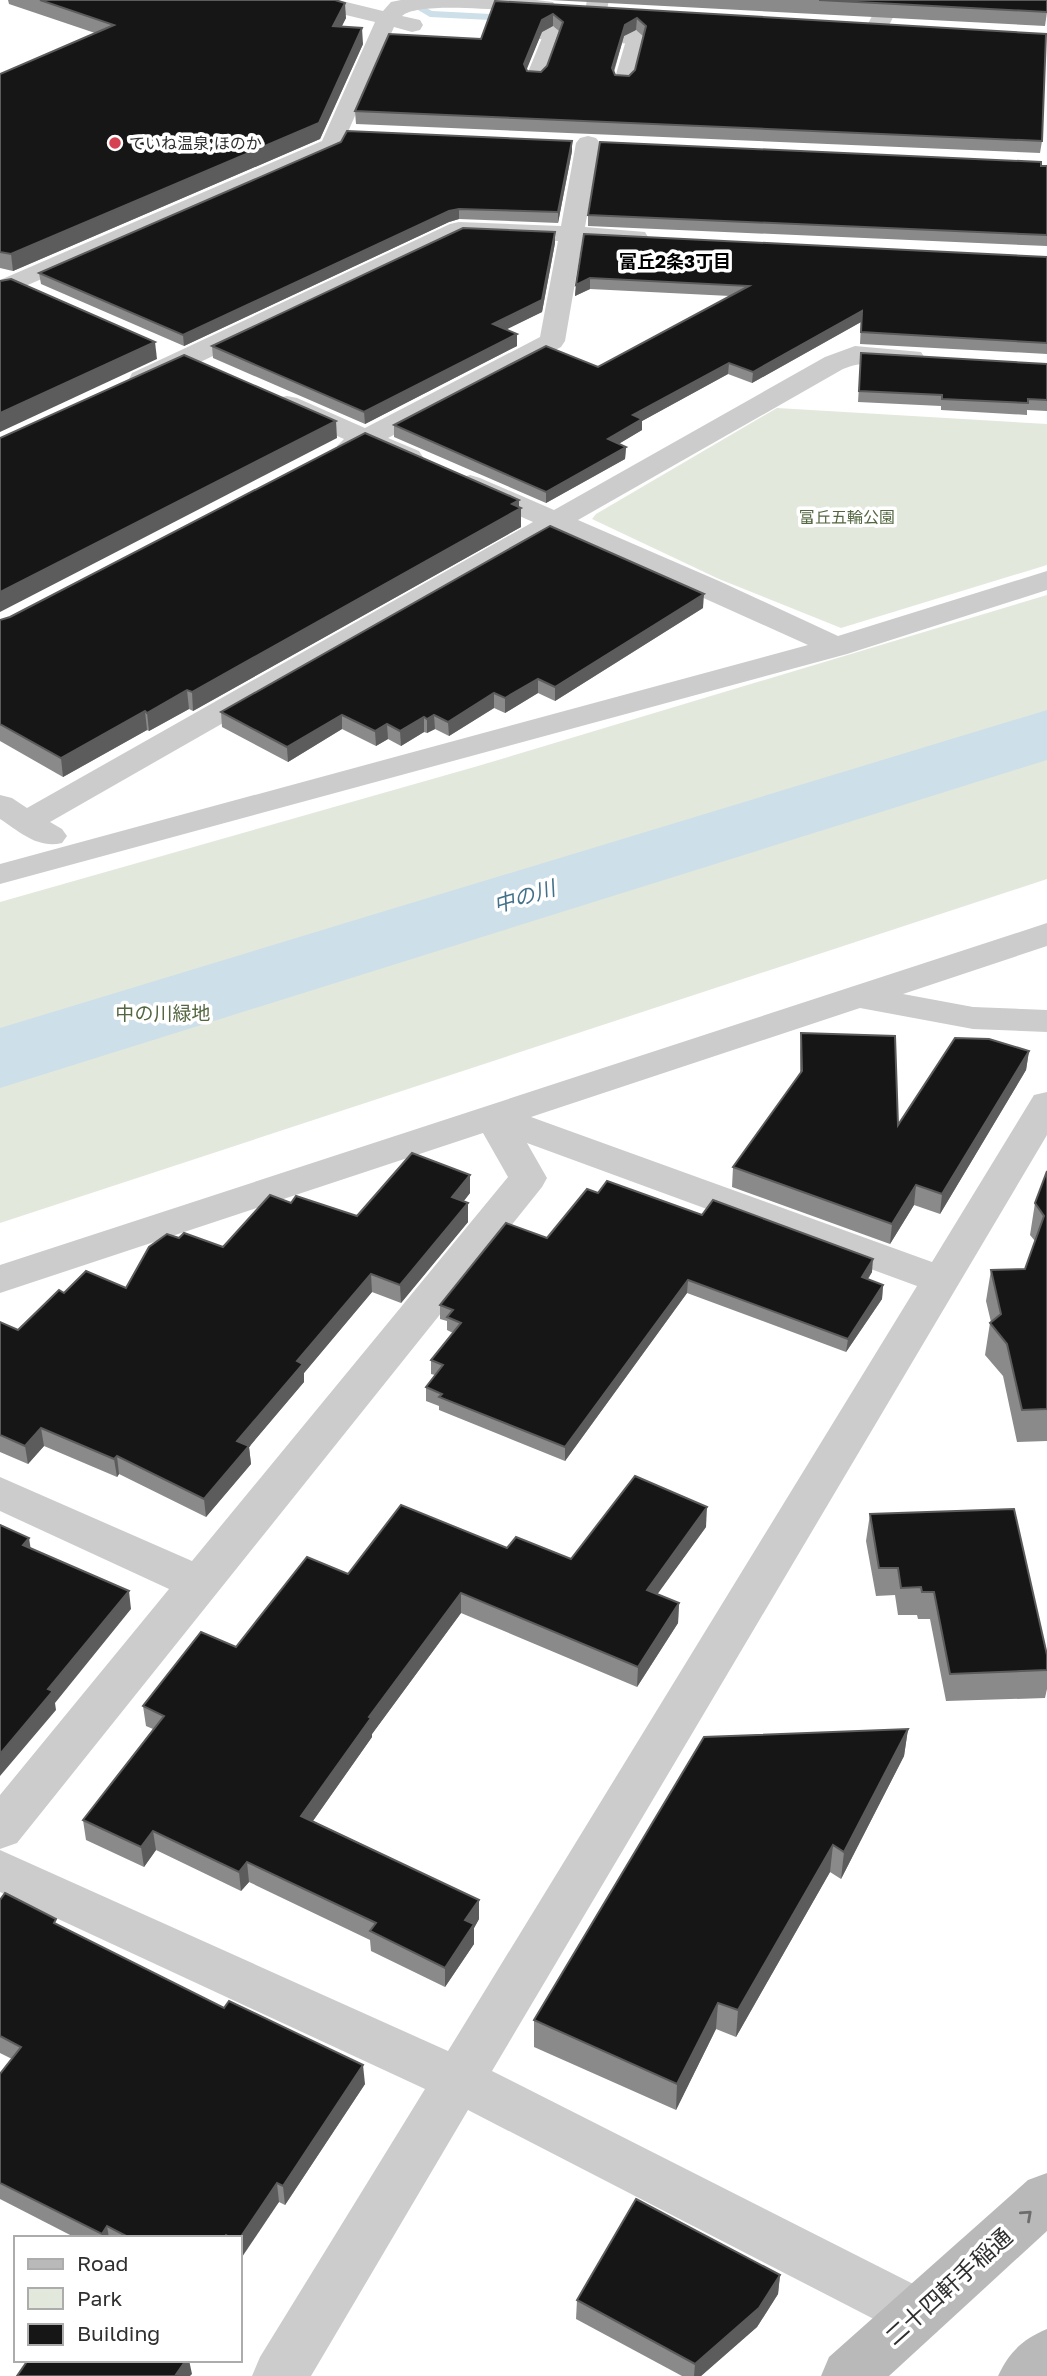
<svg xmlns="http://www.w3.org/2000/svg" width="1047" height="2376" font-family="'Golos Text','Noto Sans JP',sans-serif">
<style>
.green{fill:#e3e8dc}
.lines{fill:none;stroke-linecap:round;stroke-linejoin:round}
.stream{fill:#cddfe9;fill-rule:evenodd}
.river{fill:#cddfe9;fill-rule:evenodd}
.lane{fill:#ccc;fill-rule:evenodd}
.street{fill:#ccc;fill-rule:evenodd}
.secondary{fill:#b9b9b9;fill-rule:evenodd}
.wall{fill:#8a8a8a;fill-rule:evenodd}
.shaded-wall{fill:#5c5c5c}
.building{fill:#161616;stroke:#5c5c5c;stroke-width:2;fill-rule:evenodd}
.oneway{stroke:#6d6d6d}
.poi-dot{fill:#d54252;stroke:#fff;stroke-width:2.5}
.labels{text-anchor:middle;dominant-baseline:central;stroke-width:7;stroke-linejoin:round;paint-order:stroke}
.far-poi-label{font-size:16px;fill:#2f2f2f;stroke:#fff;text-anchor:start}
.far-park-label{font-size:16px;fill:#546741;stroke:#fff}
.far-neighbourhood-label{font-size:18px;font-weight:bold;fill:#000;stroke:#fff}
.park-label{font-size:19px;fill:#546741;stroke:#fff}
.water-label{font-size:21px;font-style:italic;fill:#44718a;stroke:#fff}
.near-street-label{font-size:23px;fill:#2f2f2f;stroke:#fff}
</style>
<rect width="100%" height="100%" fill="#fff"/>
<g class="green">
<path d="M777,408L1047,424V565L841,628L719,579L592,519L596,514Z"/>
<path d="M1047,595V879L0,1223V902L478,766Z"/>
</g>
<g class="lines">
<path class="stream" d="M401,0H411L432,11L511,15L515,18L511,21L430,17Z"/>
<path class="river" d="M1047,710V760L0,1088V1028Z"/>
<g class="lane">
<path d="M552,28L560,33L544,77L541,81H529L526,77L544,33Z"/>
<path d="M635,32L643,37L632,81L629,85H617L614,81L627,37Z"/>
</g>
<g class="street">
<path d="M301,0H338L383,11L391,2L401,0H536L553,2L556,7L553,12L545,13C518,12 419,0 402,16L420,20L423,25L420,30L412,32L394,27L340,150L0,297V280L322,141L375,22L304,5Z"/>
<path d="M587,0H609L603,29L695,33L703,35L706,40L703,45L695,47L500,37L492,35L489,30L492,25L500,23L582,28Z"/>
<path d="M880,0H902L886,31H870L867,26Z"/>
<path d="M588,136L596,138L600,143L585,227L645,232L648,237L645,242L636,244L582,242L565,341L561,347L388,438L419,451L423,457L419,463C401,468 384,456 367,449L351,454L341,452L337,446L344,439L277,410L273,404L277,398L287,396L297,398L365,428L540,337L558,241L463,237L152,385L142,387L132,385L129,379L132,373L450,224L459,222L561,226L576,143L580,138Z"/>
<path d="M855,346L921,352L925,358L921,364C894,370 870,357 843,369L578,520L719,581L838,636L1047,571V590L847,654L0,884V864L808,645L557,532L50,822L62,829L67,836L62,843C38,849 20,832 0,819V795L12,798L27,808L533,522L460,490L456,484L460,478L470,475L480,478L554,510L825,357Z"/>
<path d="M1047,923V946L903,994L973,1007L1047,1010V1032L973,1029L860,1008L531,1117L932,1262L1034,1095L1047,1092V1135L492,2071L937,2296L945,2314L937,2332L918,2340L899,2332L468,2110L311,2376H252L260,2357L425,2089L0,1892V1850L448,2051L917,1286L527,1143L547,1178L542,1187L17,1843L0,1849V1795L169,1589L0,1511V1477L192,1561L508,1177L483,1133L0,1293V1265Z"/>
</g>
<g class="secondary">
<path d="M1047,2173V2231L889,2376H821L829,2357L1028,2180Z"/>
<path d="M1047,2329V2376H998C1009,2352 1023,2339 1047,2329Z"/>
</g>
</g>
<g class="wall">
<path d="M8,0H335L346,18L341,27L363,44L320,139L13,271L0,268V74L95,33L9,4Z"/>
<path d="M550,0H1047V12L1045,26Z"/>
<path d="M495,1L1046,34L1042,141L1040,153L356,124L355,111L481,39ZM553,26L559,31L547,66L541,72L527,71L526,69L542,32ZM636,30L643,36L635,70L629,76L615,75L614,72L624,36Z"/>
<path d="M572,151L558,223L459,219L449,222L184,346L41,284L39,273Z"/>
<path d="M1041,166H1047V246L588,226V215Z"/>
<path d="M584,234L1047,257V354L860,344L861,322L752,383L728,374L642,421V430L618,444L626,447L625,459L546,503L394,437V425L598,367L730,296L590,289L575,296L576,285Z"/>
<path d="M555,243L542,312L506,329L517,346L365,424L213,358L212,346Z"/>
<path d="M861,353L1047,364V411L1027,410V415L941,410V406L858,402Z"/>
<path d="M519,508H521V527L193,711L189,709L149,731L147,730L63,777L0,741V620Z"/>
<path d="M703,608L555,701L538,693L505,713L494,708L449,736L435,729L427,733L424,732L401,746L388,739L376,746L342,729L288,762L222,727L221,712Z"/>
<path d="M801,1033L898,1125L1029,1051L1026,1070L940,1214L914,1205L890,1244L732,1187L733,1167L800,1074V1052Z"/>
<path d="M1047,1171V1441L1017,1442L1003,1376L985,1355L990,1323L991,1322L986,1301L991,1270L1025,1269L1035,1241L1030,1235L1035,1203Z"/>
<path d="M470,1193L463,1202L468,1222L401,1303L372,1292L304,1373V1382L249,1447L251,1464L206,1517L119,1474L117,1477L44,1446L28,1464L0,1452V1322L18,1330L64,1293L126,1288L179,1238L223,1247L291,1203L357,1216Z"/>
<path d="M598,1193L702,1215L872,1272L868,1279L883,1285L882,1299L846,1352L687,1293L565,1461L439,1410V1406L426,1401V1387L435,1375L431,1374V1360L453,1333L447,1330V1321L440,1319V1305L547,1238Z"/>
<path d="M870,1514L1047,1655V1689L1045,1698L946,1701L930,1619H918L917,1615H898L895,1595L876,1596L866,1541Z"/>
<path d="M706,1527L657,1594L679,1603L678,1623L637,1687L461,1613L372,1734V1737L313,1821L479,1900V1919L474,1928V1944L445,1987L371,1951L370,1940L249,1882L241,1891L156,1850L144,1867L86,1840L83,1820L153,1729L146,1726L143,1706L348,1574L507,1548L571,1559Z"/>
<path d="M908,1729L904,1756L841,1879L830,1872L736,2037L716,2029L676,2110L534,2047V2020Z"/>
<path d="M0,1900L57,1925L365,2084L285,2205L279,2202L240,2238H76L0,2199V2074L12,2059L0,2053Z"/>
<path d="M780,2275L778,2294L757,2327L701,2376H682L576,2319L577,2300Z"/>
</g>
<g class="shaded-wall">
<path d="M345,3L346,18L334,42L333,26Z"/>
<path d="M553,14V26L542,32L524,76V64L542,20Z"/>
<path d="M637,18L636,30L624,36L611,80L612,68L625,25Z"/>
<path d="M362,28L363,44L320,139L13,271L11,254Z"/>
<path d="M572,141V151L558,223V212Z"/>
<path d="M459,209V219L449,222L184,346L183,335L449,211Z"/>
<path d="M555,232V243L542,312L493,336V324Z"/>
<path d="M590,278V289L575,296L576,285Z"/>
<path d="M862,311L861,322L752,383L753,372Z"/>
<path d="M517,334V346L365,424L364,412Z"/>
<path d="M155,342L157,359L0,432V413Z"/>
<path d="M729,363L728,374L642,421V430L607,451L608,439L633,415Z"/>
<path d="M336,421L337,438L0,612V592Z"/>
<path d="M626,447L625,459L546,503V492Z"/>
<path d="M519,500V509L521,508V527L193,711L192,692Z"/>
<path d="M704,594L703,608L555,701V687Z"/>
<path d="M538,679V693L505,713V698Z"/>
<path d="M187,690L189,709L149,731L147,713Z"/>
<path d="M494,693V708L449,736L448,722Z"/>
<path d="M145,711L147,730L63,777L61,758Z"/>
<path d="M342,715V729L288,762L287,747Z"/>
<path d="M434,715L435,729L427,733V719Z"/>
<path d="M424,717V732L401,746L400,731Z"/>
<path d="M387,724L388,739L376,746L375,731Z"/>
<path d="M1029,1051L1026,1070L940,1214L942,1194Z"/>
<path d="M470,1175V1193L452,1216V1197Z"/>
<path d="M916,1185L914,1205L890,1244L892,1224Z"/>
<path d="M468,1203V1222L401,1303L400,1285Z"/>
<path d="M873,1259L872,1272L860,1291L862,1277Z"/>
<path d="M371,1274L372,1292L304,1373V1382L249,1447L251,1464L206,1517L204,1499L237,1441L297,1361Z"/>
<path d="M688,1280L687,1293L565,1461V1447Z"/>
<path d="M883,1285L882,1299L846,1352L848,1339Z"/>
<path d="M41,1428L44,1446L28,1464L25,1446Z"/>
<path d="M117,1456L119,1474L117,1477L114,1459Z"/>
<path d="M707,1507L706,1527L646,1610L647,1590Z"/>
<path d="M29,1538L32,1557L23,1545Z"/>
<path d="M129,1591L131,1609L55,1703L56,1710L0,1776V1754L48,1689Z"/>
<path d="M461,1593V1613L372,1734V1737L303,1835L301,1816L369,1717Z"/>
<path d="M679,1603L678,1623L637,1687L638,1667Z"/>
<path d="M908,1729L904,1756L841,1879L844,1852Z"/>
<path d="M153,1831L156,1850L144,1867L141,1847Z"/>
<path d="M833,1845L830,1872L736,2037L738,2010Z"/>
<path d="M247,1862L249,1882L241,1891L239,1872Z"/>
<path d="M479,1900V1919L474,1928V1944L445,1987V1968L465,1920Z"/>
<path d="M718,2003L716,2029L676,2110L677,2084Z"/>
<path d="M363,2065L365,2084L285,2205L283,2186Z"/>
<path d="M277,2183L279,2202L240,2260V2238Z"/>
<path d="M107,2226L109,2238H102V2234Z"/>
<path d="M780,2275L778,2294L757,2327L701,2376H694L695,2364Z"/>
<path d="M186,2360H189L192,2374L190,2376H175Z"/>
</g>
<g class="building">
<path d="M40,0H335L345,3L333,26L362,28L319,123L11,254L0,252V74L114,25Z"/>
<path d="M819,0H1047V12Z"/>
<path d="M495,1L1046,34L1042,141L355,111L389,34L481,39ZM553,14L563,22L547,66L541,72L527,71L524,64L542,20ZM637,18L646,26L635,70L629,76L615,75L612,68L625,25Z"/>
<path d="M347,131L572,141L558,212L459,209L449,211L183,335L39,273L341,142Z"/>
<path d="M600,142L1041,162V166H1047V235L588,215Z"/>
<path d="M463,228L555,232L542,300L493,324L517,334L364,412L212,346Z"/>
<path d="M584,234L1047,257V343L861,332L862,311L753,372L729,363L633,415L642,419L608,439L626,447L546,492L394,425L546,346L598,367L749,286L590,278L576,285Z"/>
<path d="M11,279L155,342L0,413V281Z"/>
<path d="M861,353L1047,364V400L1028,399V403L942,399V395L859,391Z"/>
<path d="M184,355L336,421L0,592V438Z"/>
<path d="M365,433L519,500L512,504L521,508L192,692L187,690L147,713L145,711L61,758L0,724V620L10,617Z"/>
<path d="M550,526L704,594L555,687L538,679L505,698L494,693L448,722L434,715L427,719L424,717L400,731L387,724L375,731L342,715L287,747L221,712Z"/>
<path d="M801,1033L895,1036L898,1125L955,1038L989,1039L1029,1051L942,1194L916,1185L892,1224L733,1167L802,1071Z"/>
<path d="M412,1153L470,1175L452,1197L468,1203L400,1285L371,1274L297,1361L303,1364L237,1441L249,1446L204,1499L117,1456L114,1459L41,1428L25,1446L0,1435V1322L18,1330L59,1290L64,1293L86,1271L126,1288L149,1247L167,1234L179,1238L184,1233L223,1247L270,1195L291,1203L296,1196L357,1216Z"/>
<path d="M1047,1171V1409L1022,1410L1007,1344L990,1323L1001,1314L991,1270L1025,1269L1044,1216L1035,1203Z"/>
<path d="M607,1181L702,1215L713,1200L873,1259L862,1277L883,1285L848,1339L688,1280L565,1447L439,1397L442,1394L426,1387L443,1365L431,1360L461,1323L447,1317L453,1310L440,1305L506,1223L547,1238L587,1189L598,1193Z"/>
<path d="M635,1476L707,1507L647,1590L679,1603L638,1667L461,1593L369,1717L371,1718L301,1816L479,1900L465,1920L474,1924L445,1968L370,1931L376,1923L247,1862L239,1872L153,1831L141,1847L83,1820L164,1716L143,1706L201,1632L236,1647L307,1557L348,1574L401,1505L507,1548L516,1537L571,1559Z"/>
<path d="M1014,1509L1047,1655V1670L950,1674L934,1592H922L921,1587L901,1588L898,1568H879L870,1514Z"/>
<path d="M0,1525L29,1538L23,1545L129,1591L48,1689L53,1691L0,1754Z"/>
<path d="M908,1729L844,1852L833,1845L738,2010L718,2003L677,2084L534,2020L704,1737Z"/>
<path d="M5,1893L56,1919L54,1923L224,2008L229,2001L363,2065L283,2186L277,2183L240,2238H231L226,2235L224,2238H130L107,2226L102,2234L0,2183V2074L21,2047L0,2036V1900Z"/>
<path d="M636,2199L780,2275L759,2308L695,2364L577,2300Z"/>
<path d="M28,2360H186L175,2376H17Z"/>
</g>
<defs><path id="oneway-chevron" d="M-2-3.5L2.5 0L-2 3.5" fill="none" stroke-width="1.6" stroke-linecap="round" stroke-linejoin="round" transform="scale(1.75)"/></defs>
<use class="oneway" href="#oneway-chevron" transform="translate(1027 2215) rotate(-42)"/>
<circle class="poi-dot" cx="115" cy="143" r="7"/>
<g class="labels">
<g class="far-poi-label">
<text x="129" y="143">ていね温泉;ほのか</text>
</g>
<g class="far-park-label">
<text x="847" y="517">富丘五輪公園</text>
</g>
<g class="far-neighbourhood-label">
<text x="675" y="261">富丘2条3丁目</text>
</g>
<g class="park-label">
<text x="163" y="1012">中の川緑地</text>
</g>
<g class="water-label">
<text transform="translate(524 896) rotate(-17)">中の川</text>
</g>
<g class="near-street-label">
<text transform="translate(948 2286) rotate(-42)">二十四軒手稲通</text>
</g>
</g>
<rect x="14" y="2236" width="228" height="126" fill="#ffffff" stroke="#acacac" stroke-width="2"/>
<rect x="28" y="2259" width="35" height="10" fill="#b9b9b9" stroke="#acacac" stroke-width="2"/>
<text x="77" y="2271" font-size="21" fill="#2f2f2f">Road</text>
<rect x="28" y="2288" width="35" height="21" fill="#e3e8dc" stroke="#acacac" stroke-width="2"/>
<text x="77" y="2306" font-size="21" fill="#2f2f2f">Park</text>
<rect x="28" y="2324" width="35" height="21" fill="#161616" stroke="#acacac" stroke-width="2"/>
<text x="77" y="2341" font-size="21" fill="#2f2f2f">Building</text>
</svg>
